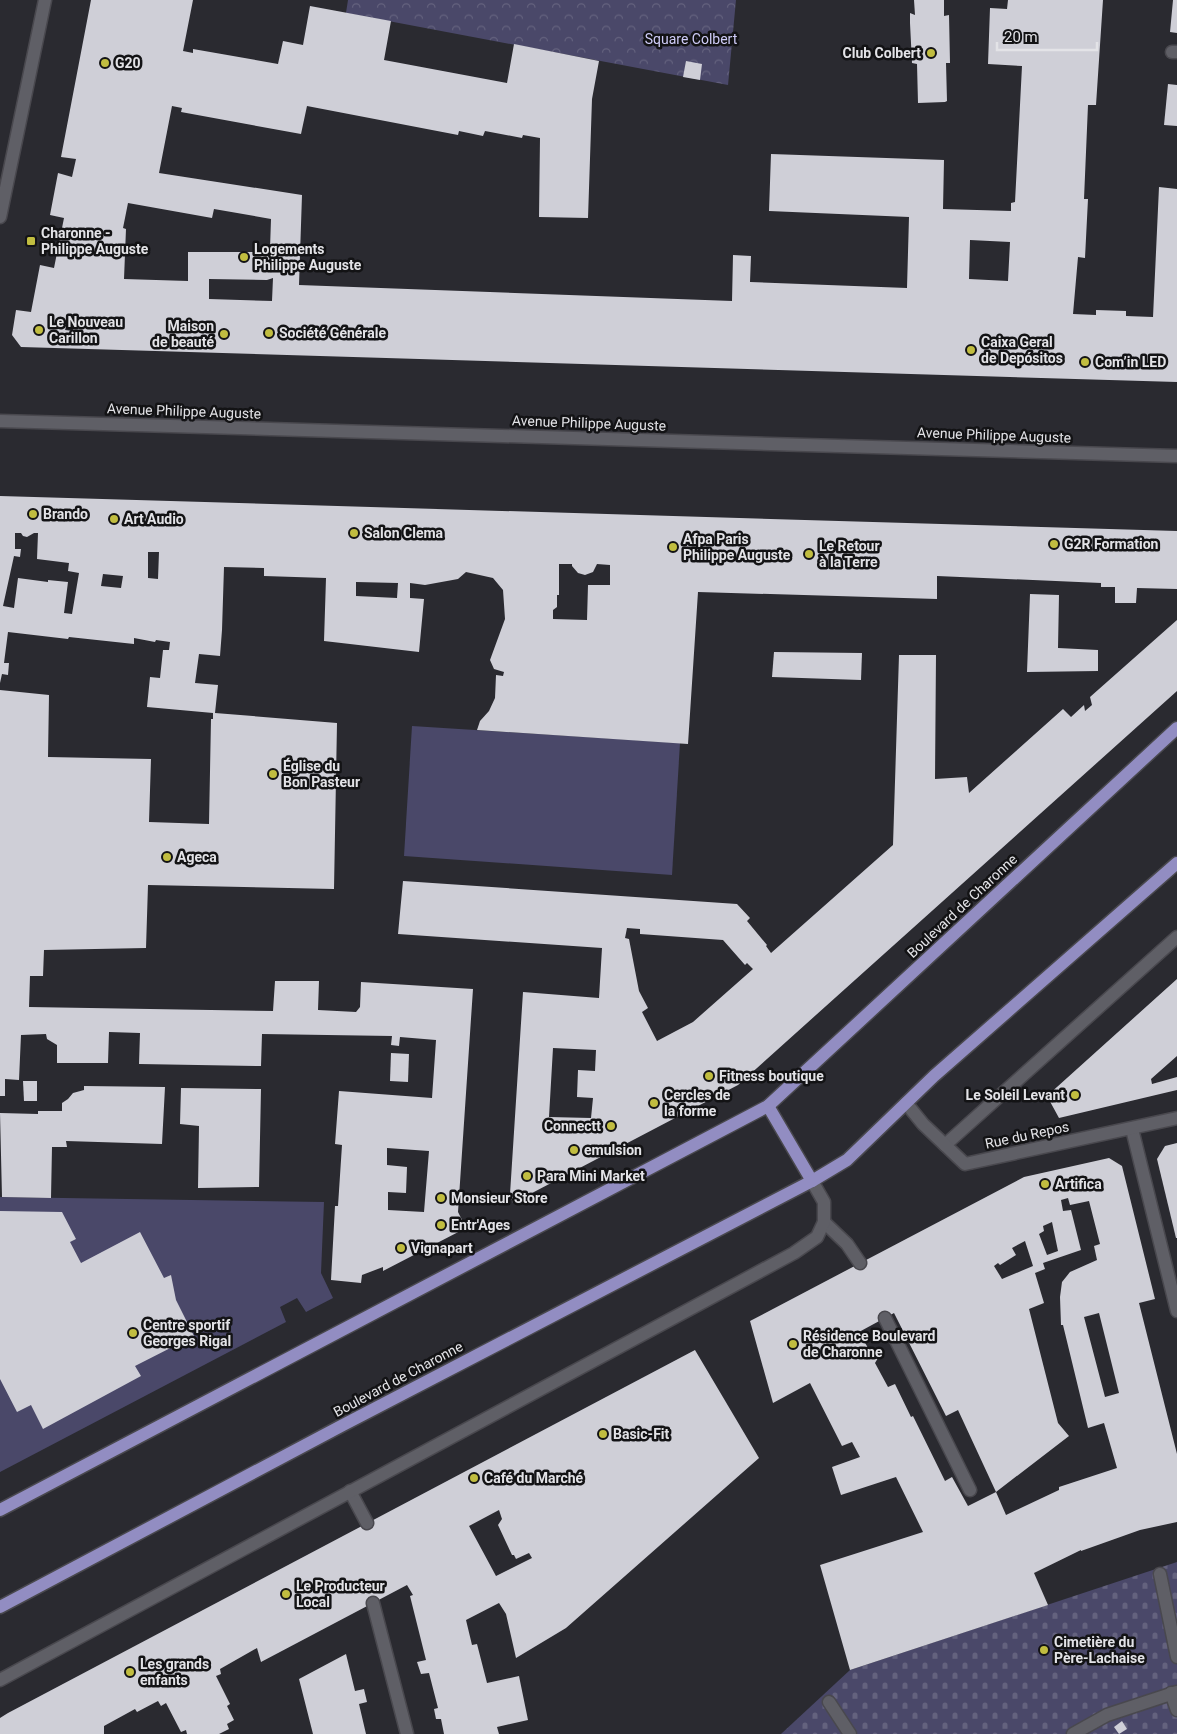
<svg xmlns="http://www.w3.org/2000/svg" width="1177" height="1734" font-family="Roboto,sans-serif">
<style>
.cemetery{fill:url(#cemetery-stones)}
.park{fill:url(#park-crowns)}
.garden{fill:#4a4869}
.building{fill:#cfcfd7;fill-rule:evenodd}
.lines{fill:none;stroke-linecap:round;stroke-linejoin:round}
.service-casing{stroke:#49484e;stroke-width:15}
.minor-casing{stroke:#49484e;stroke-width:15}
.tertiary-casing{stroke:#49484e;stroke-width:15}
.secondary-casing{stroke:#49484e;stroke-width:15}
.primary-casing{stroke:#49484e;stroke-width:15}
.service{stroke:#5f5f66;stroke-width:12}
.minor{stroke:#5f5f66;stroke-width:12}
.tertiary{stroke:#5f5f66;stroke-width:12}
.secondary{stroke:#5f5f66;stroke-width:12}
.primary{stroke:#928dc2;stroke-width:12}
.poi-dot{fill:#c1bd40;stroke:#131315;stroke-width:2}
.labels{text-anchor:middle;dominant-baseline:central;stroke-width:5;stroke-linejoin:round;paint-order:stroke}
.park-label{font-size:14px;fill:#cfccf8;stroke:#131315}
.poi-label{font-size:14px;font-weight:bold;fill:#e3e3e7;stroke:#131315;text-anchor:start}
.street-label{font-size:14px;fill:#e3e3e7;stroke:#131315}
</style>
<defs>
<pattern id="cemetery-stones" width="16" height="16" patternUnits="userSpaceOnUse" patternTransform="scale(1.25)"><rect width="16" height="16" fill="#4a4869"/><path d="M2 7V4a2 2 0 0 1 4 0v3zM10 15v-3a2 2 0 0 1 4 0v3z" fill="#64627e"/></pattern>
<pattern id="park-crowns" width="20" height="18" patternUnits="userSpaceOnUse" patternTransform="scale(1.25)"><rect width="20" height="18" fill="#4a4869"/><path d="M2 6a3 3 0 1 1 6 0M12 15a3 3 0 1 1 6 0" fill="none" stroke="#64627e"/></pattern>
</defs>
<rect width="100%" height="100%" fill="#2a2a30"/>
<path class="cemetery" d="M1177,1562V1734H781L850,1670Z"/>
<path class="park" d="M348,0H736L728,85L346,13Z"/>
<g class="garden">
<path d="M412,726L680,743L672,875L404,856Z"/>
<path d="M0,1197L324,1202L321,1273L333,1298L306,1312L297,1298L280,1307L286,1322L0,1472Z"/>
</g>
<g class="building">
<path d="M91,0H193L183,51L193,53V49L278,64L283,41L303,45L310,6L391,21L384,60L507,83L514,44L599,61L592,99L588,218L539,217L540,138L523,135L522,138L485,131L483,136L459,131L458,135L307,106L301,134L181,112L182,108L172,106L159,173L302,195L299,285L732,301L733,255L751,256L750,282L907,288L909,217L769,211L771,154L944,160L943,209L1011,211V203L1015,202L1022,66L988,64L990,8L1007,9L1008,0H1103L1096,105H1088L1084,199H1088L1085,258L1078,257L1073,314L1096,315V310L1126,311V316L1153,317L1159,187L1177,189V382L21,347L12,335L16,310L31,312L40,265L54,268L64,218L50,215L58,173L72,177L76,159L61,157ZM128,203L212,218L214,209L271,219L270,249L260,248V252H188V281L124,279L126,229L123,228ZM970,240L1010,242L1008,281L969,279ZM273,278L272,301L209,299V279L267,280ZM69,318H74L73,331L65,330Z"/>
<path d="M914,0H944V16L949,15L950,63H946L947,101L945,102L918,103L917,64L912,63L910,23V13L915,15Z"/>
<path d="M1173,0H1177V33L1170,32Z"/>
<path d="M686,61L702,64L700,80L683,77Z"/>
<path d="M1168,84L1177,85V126L1164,125Z"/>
<path d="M0,496L1177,531V589L1137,588L1136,603H1115V587H1101V583L937,576V599L698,592L688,744L477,730L480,721L489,711L495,698L496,675L503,676L504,672L494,669L490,660L505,619L503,590L493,578L466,572L458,579L425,585L410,583V598L424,599L419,652L324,641L326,578L264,576V568L224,567L222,630L220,656L199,654L195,683L218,685L215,713L337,723L334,889L148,885L146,948L44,950L43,976H30L29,1007L273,1011L275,981H319L318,1010L356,1012L360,1007L361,982L473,989L458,1212L466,1228L383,1271V1267L362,1275L361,1283L331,1280L335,1206H338L342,1145L335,1144L339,1091L432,1098L436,1040L400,1037L399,1046L391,1045L392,1036L262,1034L261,1066L139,1064L140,1033L109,1032L108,1063H57V1045L47,1039L46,1034L21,1035L19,1080L5,1079V1096H0V690L49,695L48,757L151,759L149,822L209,824L211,719H213V713L147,707L150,677L160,678L163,650H169L170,642L156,640L155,642L134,638V644L69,637L68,639L8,632L4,663H9L8,675L2,674L0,683ZM15,533H21L23,536L27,537L34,533H38L37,559L69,563L68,571L79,573L72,614L64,613L68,582L48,580V582L18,578L14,608L3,606L14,556L20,557L21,549H15ZM148,552H159L158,579L148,578ZM559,564H572V566L578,573L585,575L593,572L597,564L610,565V585H588L587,620L553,619V610L557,607V595H559ZM103,574L123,576L121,588L101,586ZM356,582L398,583L397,598L356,596ZM387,1148L429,1151L424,1212L388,1210V1192L406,1193L407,1167L387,1165Z"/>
<path d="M1030,594L1059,595L1058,648L1098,650V671L1027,672Z"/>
<path d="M1177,620V691L738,1085L513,1203L510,1194L523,992L599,998L602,948L398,934L403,881L737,904L750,918L747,921L767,945L766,946L771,953L893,845L899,655H936L935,779L967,777L969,793L1063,709L1071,717L1084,705L1085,711L1092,705L1090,697ZM627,928L640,929V934L723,940L745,965L747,963L753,969L693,1022L657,1041L642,1012L648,1008L639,991L629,939L625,938ZM553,1048L596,1050L595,1071L578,1070L577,1097L593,1098L591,1118L549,1117Z"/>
<path d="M774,652L862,653L861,680L772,677Z"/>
<path d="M1177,979V1056L1151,1079L1152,1084L1177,1077V1090L1059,1118L1047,1096Z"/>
<path d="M391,1053L409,1054L408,1082L390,1081Z"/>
<path d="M23,1081H37V1101H24Z"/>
<path d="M84,1086L165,1087L162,1144L66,1141L67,1147H52L51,1198L2,1197L0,1113L38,1114V1111H62V1103L68,1099L73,1093L84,1090Z"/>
<path d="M181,1088L261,1089L259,1187L198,1188L199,1126L180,1124Z"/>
<path d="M1177,1143V1238H1176L1157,1159L1165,1146Z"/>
<path d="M1109,1158L1122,1166L1155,1299L1139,1303L1177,1454V1522L1140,1530L1081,1551V1550L1034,1573L1048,1605L850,1670L820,1565L923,1532L896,1477L841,1495L832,1467L860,1457L852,1442L842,1446L810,1383L773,1403L750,1321L1024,1177ZM1068,1198L1070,1205L1089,1201L1100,1244L1094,1246L1097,1260L1070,1272L1062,1282L1060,1297L1061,1325H1063L1088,1428L1104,1423L1117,1468L1059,1487V1490L1006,1515L996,1492L1069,1436L1058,1423L1029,1309L1044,1303L1035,1273L1045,1269L1043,1263L1081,1250L1071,1210L1063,1211L1061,1200ZM1052,1222L1058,1251L1047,1255L1039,1234L1044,1231L1043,1226ZM1025,1241L1033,1266L1002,1279L994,1266L998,1263L1000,1265L1016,1255L1012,1248ZM894,1313L946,1416L958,1410L996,1492L968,1506L952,1477L945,1481L913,1416L911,1417L895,1384L888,1387L875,1363L878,1358L873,1349L868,1348L859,1332ZM1099,1313L1119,1393L1105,1397L1084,1317Z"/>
<path d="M0,1211L62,1212L76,1239L70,1242L81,1263L140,1232L164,1278L171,1275L176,1300L194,1336L135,1366L141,1376L43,1429L31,1405L17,1412L0,1379Z"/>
<path d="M695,1350L759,1458L566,1628L516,1658L506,1614L499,1603L466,1620L472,1645L477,1644L487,1683L519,1676L528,1720L497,1727L499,1734H444L441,1719H436L434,1709L438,1708L429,1673L421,1674L417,1662L426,1660L410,1596L413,1595L407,1585L261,1662L257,1648L220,1669L221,1674L216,1676L230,1704L227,1706L234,1720L227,1724L229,1729L219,1734H187L186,1730L181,1732L166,1703L161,1706L158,1701L137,1712L135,1709L104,1726V1734H0V1718L8,1713ZM499,1510L502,1519L498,1525L512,1555H514L516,1559L529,1553L532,1558L496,1576L469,1526Z"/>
<path d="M346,1654L355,1691L364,1689L367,1702L359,1704L366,1734H313L299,1679Z"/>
<path d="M1122,1721L1127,1729L1119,1734L1114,1727Z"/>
</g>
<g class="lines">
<defs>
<g id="service">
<path d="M1132,1129L1177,1311"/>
<path d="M945,1145L1177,937"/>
<path d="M824,1222L847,1244L860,1263"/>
<path d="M885,1318L970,1490"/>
<path d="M350,1491L367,1523"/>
<path d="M1160,1574L1177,1657"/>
<path d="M373,1603L407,1734"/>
<path d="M0,1680L794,1253L817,1237L824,1222V1202L812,1181"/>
<path d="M1171,1693L1177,1710"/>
<path d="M829,1702L850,1734"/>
<path d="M1073,1734L1107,1715L1177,1692"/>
</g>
<g id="minor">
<path d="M1172,52H1177"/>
<path d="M906,1103L923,1124L965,1164L1177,1118"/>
</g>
<path id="tertiary" d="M0,217L45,0"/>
<path id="secondary" d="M0,421L1177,456"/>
<g id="primary">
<path d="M768,1106L812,1181"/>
<path d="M0,1510L768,1106L1177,728"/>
<path d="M0,1607L343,1425L812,1181L847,1160L934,1076L1177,863"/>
</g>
</defs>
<use href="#service" class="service-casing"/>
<use href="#minor" class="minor-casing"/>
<use href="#tertiary" class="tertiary-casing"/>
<use href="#secondary" class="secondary-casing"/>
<use href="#primary" class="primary-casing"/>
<use href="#service" class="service"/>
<use href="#minor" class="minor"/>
<use href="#tertiary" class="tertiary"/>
<use href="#secondary" class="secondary"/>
<use href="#primary" class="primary"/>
</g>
<g class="poi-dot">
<circle cx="931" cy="53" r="5"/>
<circle cx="105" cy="63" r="5"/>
<rect x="26" y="236" width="10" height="10" rx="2.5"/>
<circle cx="244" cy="257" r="5"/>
<circle cx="39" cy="330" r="5"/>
<circle cx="269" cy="333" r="5"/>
<circle cx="224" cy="334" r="5"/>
<circle cx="971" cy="350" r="5"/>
<circle cx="1085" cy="362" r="5"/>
<circle cx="33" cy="514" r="5"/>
<circle cx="114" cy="519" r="5"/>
<circle cx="354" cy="533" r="5"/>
<circle cx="1054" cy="544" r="5"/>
<circle cx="673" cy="547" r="5"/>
<circle cx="809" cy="554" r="5"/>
<circle cx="273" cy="774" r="5"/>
<circle cx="167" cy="857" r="5"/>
<circle cx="709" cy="1076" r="5"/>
<circle cx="1075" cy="1095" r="5"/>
<circle cx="654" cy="1103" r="5"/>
<circle cx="611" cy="1126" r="5"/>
<circle cx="574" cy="1150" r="5"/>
<circle cx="527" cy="1176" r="5"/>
<circle cx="1045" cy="1184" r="5"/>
<circle cx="441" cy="1198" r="5"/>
<circle cx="441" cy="1225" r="5"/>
<circle cx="401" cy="1248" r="5"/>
<circle cx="133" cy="1333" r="5"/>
<circle cx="793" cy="1344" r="5"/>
<circle cx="603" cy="1434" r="5"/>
<circle cx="474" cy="1478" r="5"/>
<circle cx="286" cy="1594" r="5"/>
<circle cx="1044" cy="1650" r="5"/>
<circle cx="130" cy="1672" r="5"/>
</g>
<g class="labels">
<g class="park-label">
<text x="691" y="39">Square Colbert</text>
</g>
<g class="poi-label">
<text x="921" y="53" text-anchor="end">Club Colbert</text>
<text x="115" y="63">G20</text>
<text x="41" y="233">Charonne -<tspan x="41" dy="16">Philippe Auguste</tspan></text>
<text x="254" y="249">Logements<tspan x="254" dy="16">Philippe Auguste</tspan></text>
<text x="49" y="322">Le Nouveau<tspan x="49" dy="16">Carillon</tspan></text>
<text x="214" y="326" text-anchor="end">Maison<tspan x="214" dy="16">de beauté</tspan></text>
<text x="279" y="333">Société Générale</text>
<text x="981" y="342">Caixa Geral<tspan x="981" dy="16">de Depósitos</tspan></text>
<text x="1095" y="362">Com’in LED</text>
<text x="43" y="514">Brando</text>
<text x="124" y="519">Art Audio</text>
<text x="364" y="533">Salon Clema</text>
<text x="683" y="539">Afpa Paris<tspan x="683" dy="16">Philippe Auguste</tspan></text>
<text x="1064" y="544">G2R Formation</text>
<text x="819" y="546">Le Retour<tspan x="819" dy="16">à la Terre</tspan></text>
<text x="283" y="766">Église du<tspan x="283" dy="16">Bon Pasteur</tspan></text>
<text x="177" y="857">Ageca</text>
<text x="719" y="1076">Fitness boutique</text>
<text x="664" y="1095">Cercles de<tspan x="664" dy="16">la forme</tspan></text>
<text x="1065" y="1095" text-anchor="end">Le Soleil Levant</text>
<text x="601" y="1126" text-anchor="end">Connectt</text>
<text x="584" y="1150">emulsion</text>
<text x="537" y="1176">Para Mini Market</text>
<text x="1055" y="1184">Artifica</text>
<text x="451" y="1198">Monsieur Store</text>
<text x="451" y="1225">Entr'Ages</text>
<text x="411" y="1248">Vignapart</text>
<text x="143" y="1325">Centre sportif<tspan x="143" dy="16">Georges Rigal</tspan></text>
<text x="803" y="1336">Résidence Boulevard<tspan x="803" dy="16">de Charonne</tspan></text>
<text x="613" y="1434">Basic-Fit</text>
<text x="484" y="1478">Café du Marché</text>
<text x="296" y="1586">Le Producteur<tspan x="296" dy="16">Local</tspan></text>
<text x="1054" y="1642">Cimetière du<tspan x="1054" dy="16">Père-Lachaise</tspan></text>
<text x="140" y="1664">Les grands<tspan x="140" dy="16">enfants</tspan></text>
</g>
<g class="street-label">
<text transform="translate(184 411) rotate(2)">Avenue Philippe Auguste</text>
<text transform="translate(589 423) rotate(2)">Avenue Philippe Auguste</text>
<text transform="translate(994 435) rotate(2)">Avenue Philippe Auguste</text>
<text transform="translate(962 906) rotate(-43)">Boulevard de Charonne</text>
<text transform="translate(1027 1135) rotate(-12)">Rue du Repos</text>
<text transform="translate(398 1379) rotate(-28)">Boulevard de Charonne</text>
</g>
</g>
<path d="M997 42v8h100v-8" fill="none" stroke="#e3e3e7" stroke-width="2.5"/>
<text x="1004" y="42" font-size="15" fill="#e3e3e7" stroke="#131315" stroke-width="4" paint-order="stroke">20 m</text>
</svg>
